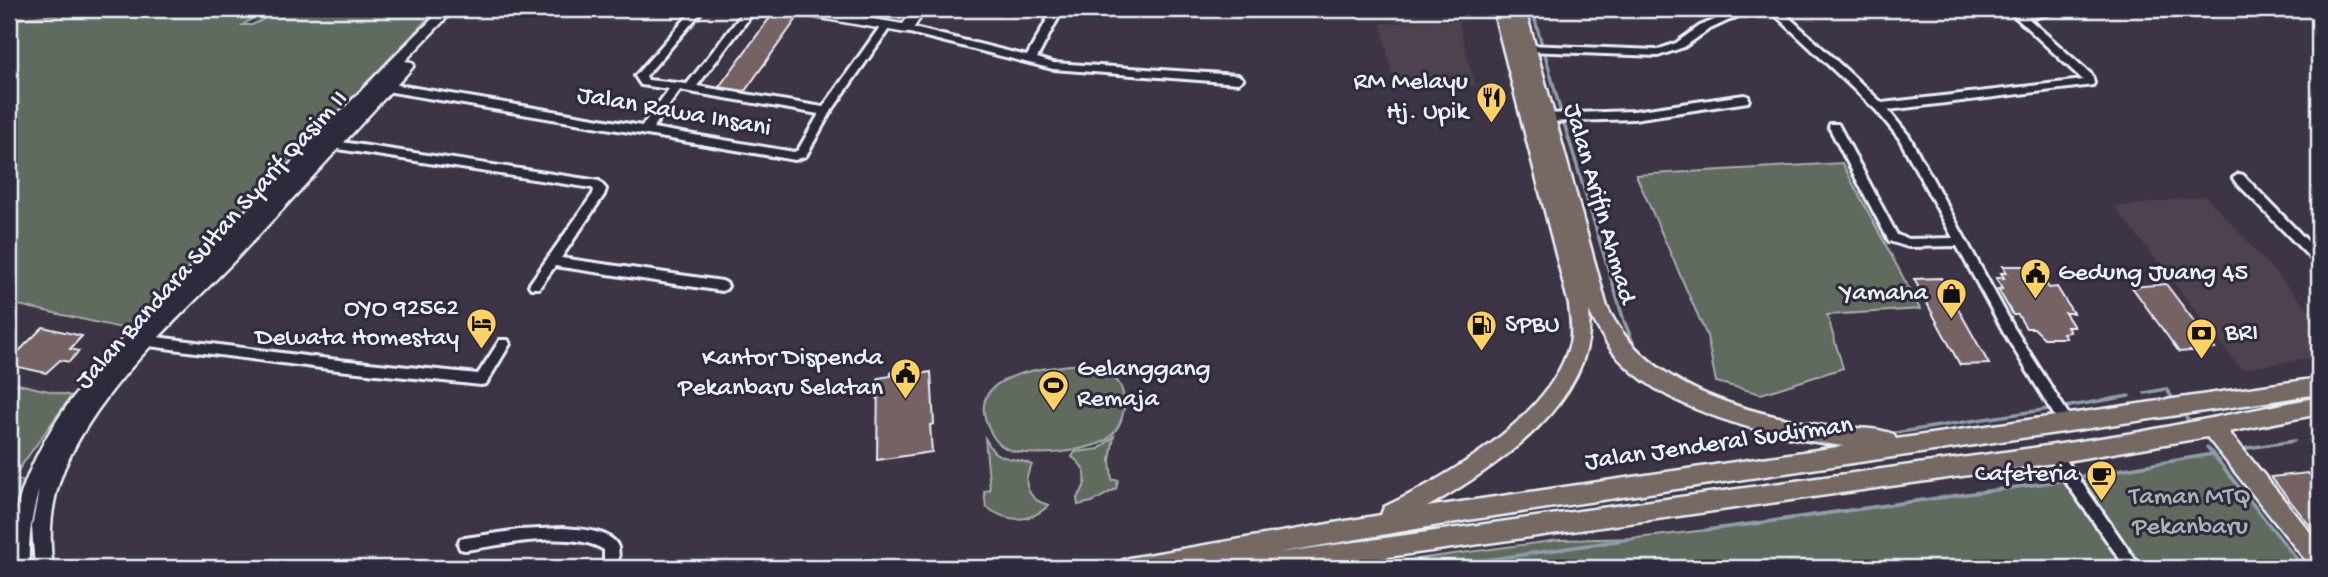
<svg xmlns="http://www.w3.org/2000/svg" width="2328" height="577" font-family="'Gochi Hand',sans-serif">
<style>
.built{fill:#4e424e}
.green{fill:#616a5e;stroke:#a4aeab;stroke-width:2}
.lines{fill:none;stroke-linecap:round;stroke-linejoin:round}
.stream{stroke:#8c9eaa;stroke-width:3.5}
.building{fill:#776264;stroke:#e8f1f8;stroke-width:2}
.minor-casing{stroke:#e8f1f8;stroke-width:6}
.tertiary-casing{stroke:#e8f1f8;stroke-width:5}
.primary-casing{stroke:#e8f1f8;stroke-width:5}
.minor{fill:#2f2a3d;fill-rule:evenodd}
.tertiary{fill:#2f2a3d;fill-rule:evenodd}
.primary{fill:#766964;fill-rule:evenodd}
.labels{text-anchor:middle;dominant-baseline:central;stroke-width:6;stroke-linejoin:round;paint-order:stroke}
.poi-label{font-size:26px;fill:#e8f1f8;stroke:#2f2a3d;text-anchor:end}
.street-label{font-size:26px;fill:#e8f1f8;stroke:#2f2a3d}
.park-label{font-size:26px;fill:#abb4b3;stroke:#2f2a3d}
</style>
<rect width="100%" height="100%" fill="#3d3545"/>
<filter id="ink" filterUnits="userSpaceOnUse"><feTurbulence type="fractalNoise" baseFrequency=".0143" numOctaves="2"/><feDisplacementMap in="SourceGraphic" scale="14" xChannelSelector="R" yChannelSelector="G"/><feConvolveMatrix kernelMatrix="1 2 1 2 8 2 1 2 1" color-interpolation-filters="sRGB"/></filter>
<g filter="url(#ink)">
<g class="built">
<path d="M1412,21H1458L1475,86L1395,88L1381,24Z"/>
<path d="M2206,196L2319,321V357L2241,369L2115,207Z"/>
</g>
<g class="green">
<path d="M80,9H266L243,25H252L284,9H437L130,330L9,303V20L78,12Z"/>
<path d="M1842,163L1920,309L1827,315L1843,368L1761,394L1716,382L1707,336L1636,175Z"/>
<path d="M1080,364C1093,367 1109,370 1118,382C1132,403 1121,436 1098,444C1074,452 1043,456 1018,452C1003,450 993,440 988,426C964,372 1048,368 1080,364Z"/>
<path d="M9,382L71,396L12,479L28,481L13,559L15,568H9Z"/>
<path d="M1114,436L1110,460L1112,480H1118L1116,489L1092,502L1078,505L1077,498C1090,483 1088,468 1072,457L1075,452L1099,449Z"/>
<path d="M985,438C988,442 990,448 994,452C1006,461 1020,458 1032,465C1020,483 1029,501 1049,505C1029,524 1007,522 986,507L984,491L990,490Z"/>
<path d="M2213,454L2304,568H1350L1559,540L1637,538L1751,525L2056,482Z"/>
</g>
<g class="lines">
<g class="stream">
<path d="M1532,9L1542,45"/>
<path d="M1545,54L1561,113"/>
<path d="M1564,123L1624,321L1634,345L1643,355"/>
<path d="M2145,393L2166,389L2174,400"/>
<path d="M2065,407L2129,396"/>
<path d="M2183,413L2192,426"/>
<path d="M1888,434L2049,409"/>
<path d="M2310,440L2319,438"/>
<path d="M2207,447L2304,568"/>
<path d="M2241,449L2294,441"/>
<path d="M2076,477L2213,454"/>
<path d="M1706,530L2060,481"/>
<path d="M1431,568L1637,538"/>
</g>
</g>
<g class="building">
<path d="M774,12L798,17L745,91L719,87Z"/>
<path d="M2003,266H2024L2028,272L2042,277L2049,288L2057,287L2073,313H2065L2074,327H2067L2070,332L2063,333L2066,338H2044L2034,328H2026L2018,315H2013L1998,289H2002L1996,278H2004L2001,273H2007Z"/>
<path d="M1941,278L1989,364L1960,365L1914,279Z"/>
<path d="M2166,284L2215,349L2179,352L2132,287Z"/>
<path d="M43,327L82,336L70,349L79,351L69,362L60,360L46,373L9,365V361Z"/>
<path d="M918,367L919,374L931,372L934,424L930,425L932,452L877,460L878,378L891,376V372Z"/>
<path d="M2308,473L2319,486V537L2271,477Z"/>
</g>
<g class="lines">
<defs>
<g id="minor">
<path d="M694,9H704L646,76L648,80L687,84L746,9H756L697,86L823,107L882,24L886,23L891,26L830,113L806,156L795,160L386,91L381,87L386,83L642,126L669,89L641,85L635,76ZM680,90L690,92L819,114L798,150L794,152L653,128Z"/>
<path d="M1053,9H1063L1037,58L1053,63L1238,75L1243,79L1238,83L1053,69L902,31L901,29L906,26L1027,56Z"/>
<path d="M1740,9H1753L1708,30L1684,47L1658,56L1527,51L1522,48L1527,45L1657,50L1676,43L1700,26Z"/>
<path d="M1769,9H1780L1882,103L2083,80L2007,9H2018L2023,14L2044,9H2061L2060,11L2029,19L2092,75L2094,83L2093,85L1888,110L1909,136L2014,328L2072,420L2074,424L2072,428L2067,430L2062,428L2006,336L1957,246L1908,247L1889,241L1829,127L1830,124H1838L1897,235L1908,239L1953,238L1899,138L1876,110Z"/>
<path d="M1744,95L1748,96L1749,99L1748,102L1634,119L1545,122L1540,118L1545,114L1634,111Z"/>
<path d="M335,141L599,181L606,189L604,195L561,258L722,281L726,283L728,286L726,289L722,291L555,266L539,288H531L529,285L531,282L593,194L594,190L592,188L331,148L329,145L331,142Z"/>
<path d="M2239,174L2243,175L2319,253V264L2315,263L2235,181L2233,178Z"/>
<path d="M149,336L329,359L478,374L500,340H508L510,344L486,384L481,385L329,369L149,346L145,345L143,341L145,337Z"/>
<path d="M2054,448L2059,450L2141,568H2126L2049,458L2047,454L2049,450Z"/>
<path d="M563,528C577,529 610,530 617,545C620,551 618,562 618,568H604V550C571,529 503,545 465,550L460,549L458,544L460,539L465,538L519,530Z"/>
</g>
<g id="tertiary">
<path d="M442,9H455L405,61L412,62L414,65L412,68C353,132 295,197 235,260C174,323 100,387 64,469C51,501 48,534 53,568H35L32,527L39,490C31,516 28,541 29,568H11C9,522 22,482 44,442C83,372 144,318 198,261C279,176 359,91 442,9Z"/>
<path d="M786,9H814L903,24L914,9H926L911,32L906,33L792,13Z"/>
</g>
<path id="primary" d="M1493,9H1509L1517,40L1509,9H1525L1607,307C1646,387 1742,412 1824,426C1846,429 1873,426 1893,434L1896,439L2319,378V394L1474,519L1277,553L2054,445L2140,432L2319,397V414L2229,432L2319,543V568L2311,567L2207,437L2054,463L1310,568H1231L1237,560L1187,568H1118L1121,561L1129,558L1381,515L1384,507C1449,476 1551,417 1570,343C1573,331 1570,317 1569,305ZM1589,311C1599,331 1609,350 1625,365C1675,414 1776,438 1844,446L1427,507C1495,468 1598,401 1589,311Z"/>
</defs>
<use href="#minor" class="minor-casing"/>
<use href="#tertiary" class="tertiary-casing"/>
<use href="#primary" class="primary-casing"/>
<use href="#minor" class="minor"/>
<use href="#tertiary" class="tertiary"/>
<use href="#primary" class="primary"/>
</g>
</g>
<defs>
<symbol id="restaurant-pin" viewBox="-11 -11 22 30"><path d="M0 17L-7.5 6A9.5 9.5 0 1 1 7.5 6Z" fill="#ffd166" stroke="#2f2a3d"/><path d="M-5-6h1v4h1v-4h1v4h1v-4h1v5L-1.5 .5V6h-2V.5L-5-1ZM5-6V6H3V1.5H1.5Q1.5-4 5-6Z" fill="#111"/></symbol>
<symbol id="civic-pin" viewBox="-11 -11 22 30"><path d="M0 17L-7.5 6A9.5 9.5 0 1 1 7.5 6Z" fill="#ffd166" stroke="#2f2a3d"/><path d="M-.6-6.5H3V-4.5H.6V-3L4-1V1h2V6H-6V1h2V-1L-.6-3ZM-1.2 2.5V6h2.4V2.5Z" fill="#111"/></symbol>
<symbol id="shop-pin" viewBox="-11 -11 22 30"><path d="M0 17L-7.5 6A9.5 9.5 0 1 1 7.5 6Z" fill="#ffd166" stroke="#2f2a3d"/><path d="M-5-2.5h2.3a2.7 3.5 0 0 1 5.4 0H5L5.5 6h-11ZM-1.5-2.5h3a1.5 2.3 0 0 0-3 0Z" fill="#111"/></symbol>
<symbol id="hotel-pin" viewBox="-11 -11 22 30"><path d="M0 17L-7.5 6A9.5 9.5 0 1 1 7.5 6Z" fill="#ffd166" stroke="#2f2a3d"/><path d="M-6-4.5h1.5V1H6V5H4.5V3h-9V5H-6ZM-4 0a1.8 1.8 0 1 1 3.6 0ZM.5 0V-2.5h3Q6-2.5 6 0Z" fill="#111"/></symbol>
<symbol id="fuel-pin" viewBox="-11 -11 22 30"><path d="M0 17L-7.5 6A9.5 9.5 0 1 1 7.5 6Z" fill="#ffd166" stroke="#2f2a3d"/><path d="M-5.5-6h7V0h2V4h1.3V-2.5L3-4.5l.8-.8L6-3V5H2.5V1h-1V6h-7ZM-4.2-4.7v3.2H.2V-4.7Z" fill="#111"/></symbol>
<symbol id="bank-pin" viewBox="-11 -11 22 30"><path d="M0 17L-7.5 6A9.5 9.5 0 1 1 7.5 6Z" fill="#ffd166" stroke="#2f2a3d"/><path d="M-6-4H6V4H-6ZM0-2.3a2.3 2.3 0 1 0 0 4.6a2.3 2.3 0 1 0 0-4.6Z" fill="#111"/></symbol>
<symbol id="stadium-pin" viewBox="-11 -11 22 30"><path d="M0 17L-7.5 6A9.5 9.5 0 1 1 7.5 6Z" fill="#ffd166" stroke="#2f2a3d"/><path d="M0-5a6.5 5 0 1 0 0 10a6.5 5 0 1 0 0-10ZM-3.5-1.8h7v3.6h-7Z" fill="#111"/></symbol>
<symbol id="cafe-pin" viewBox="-11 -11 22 30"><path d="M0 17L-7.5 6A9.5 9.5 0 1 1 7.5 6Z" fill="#ffd166" stroke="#2f2a3d"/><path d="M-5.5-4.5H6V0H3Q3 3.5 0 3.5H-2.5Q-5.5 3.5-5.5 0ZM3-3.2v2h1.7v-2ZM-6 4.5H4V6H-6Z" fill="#111"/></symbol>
</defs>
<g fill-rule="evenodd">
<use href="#restaurant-pin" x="1474" y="80" width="35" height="47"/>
<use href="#civic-pin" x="2018" y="256" width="35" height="47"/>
<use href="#shop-pin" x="1934" y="276" width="35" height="47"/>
<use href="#hotel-pin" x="464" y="306" width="35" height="47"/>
<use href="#fuel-pin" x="1464" y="308" width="35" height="47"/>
<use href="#bank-pin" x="2184" y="316" width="35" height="47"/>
<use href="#civic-pin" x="888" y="356" width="35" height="47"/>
<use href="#stadium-pin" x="1036" y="368" width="35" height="47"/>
<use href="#cafe-pin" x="2084" y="458" width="35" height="47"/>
</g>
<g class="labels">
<g class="poi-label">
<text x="1468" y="83">RM Melayu<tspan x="1468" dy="30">Hj. Upik</tspan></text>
<text x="2058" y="274" text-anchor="start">Gedung Juang 45</text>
<text x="1928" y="294">Yamaha</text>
<text x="459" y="309">OYO 92562<tspan x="459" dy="30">Dewata Homestay</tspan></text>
<text x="1505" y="326" text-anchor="start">SPBU</text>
<text x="2225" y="334" text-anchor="start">BRI</text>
<text x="883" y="359">Kantor Dispenda<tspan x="883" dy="30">Pekanbaru Selatan</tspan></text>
<text x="1077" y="370" text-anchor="start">Gelanggang<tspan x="1077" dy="30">Remaja</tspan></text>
<text x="2078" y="475">Cafeteria</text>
</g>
<g class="street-label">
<text transform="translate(674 113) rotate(10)">Jalan Rawa Insani</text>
<text transform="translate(1598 204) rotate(74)">Jalan Arifin Ahmad</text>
<text transform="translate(213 241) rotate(-48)">Jalan Bandara Sultan Syarif Qasim II</text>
<text transform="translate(1719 445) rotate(-8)">Jalan Jenderal Sudirman</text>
</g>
<g class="park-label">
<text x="2190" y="498">Taman MTQ<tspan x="2190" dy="30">Pekanbaru</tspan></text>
</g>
</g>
<rect width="2328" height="577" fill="none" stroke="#2f2a3d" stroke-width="35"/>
<rect x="18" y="18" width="2293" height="542" fill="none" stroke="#e8f1f8" stroke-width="2.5" filter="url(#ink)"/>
</svg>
